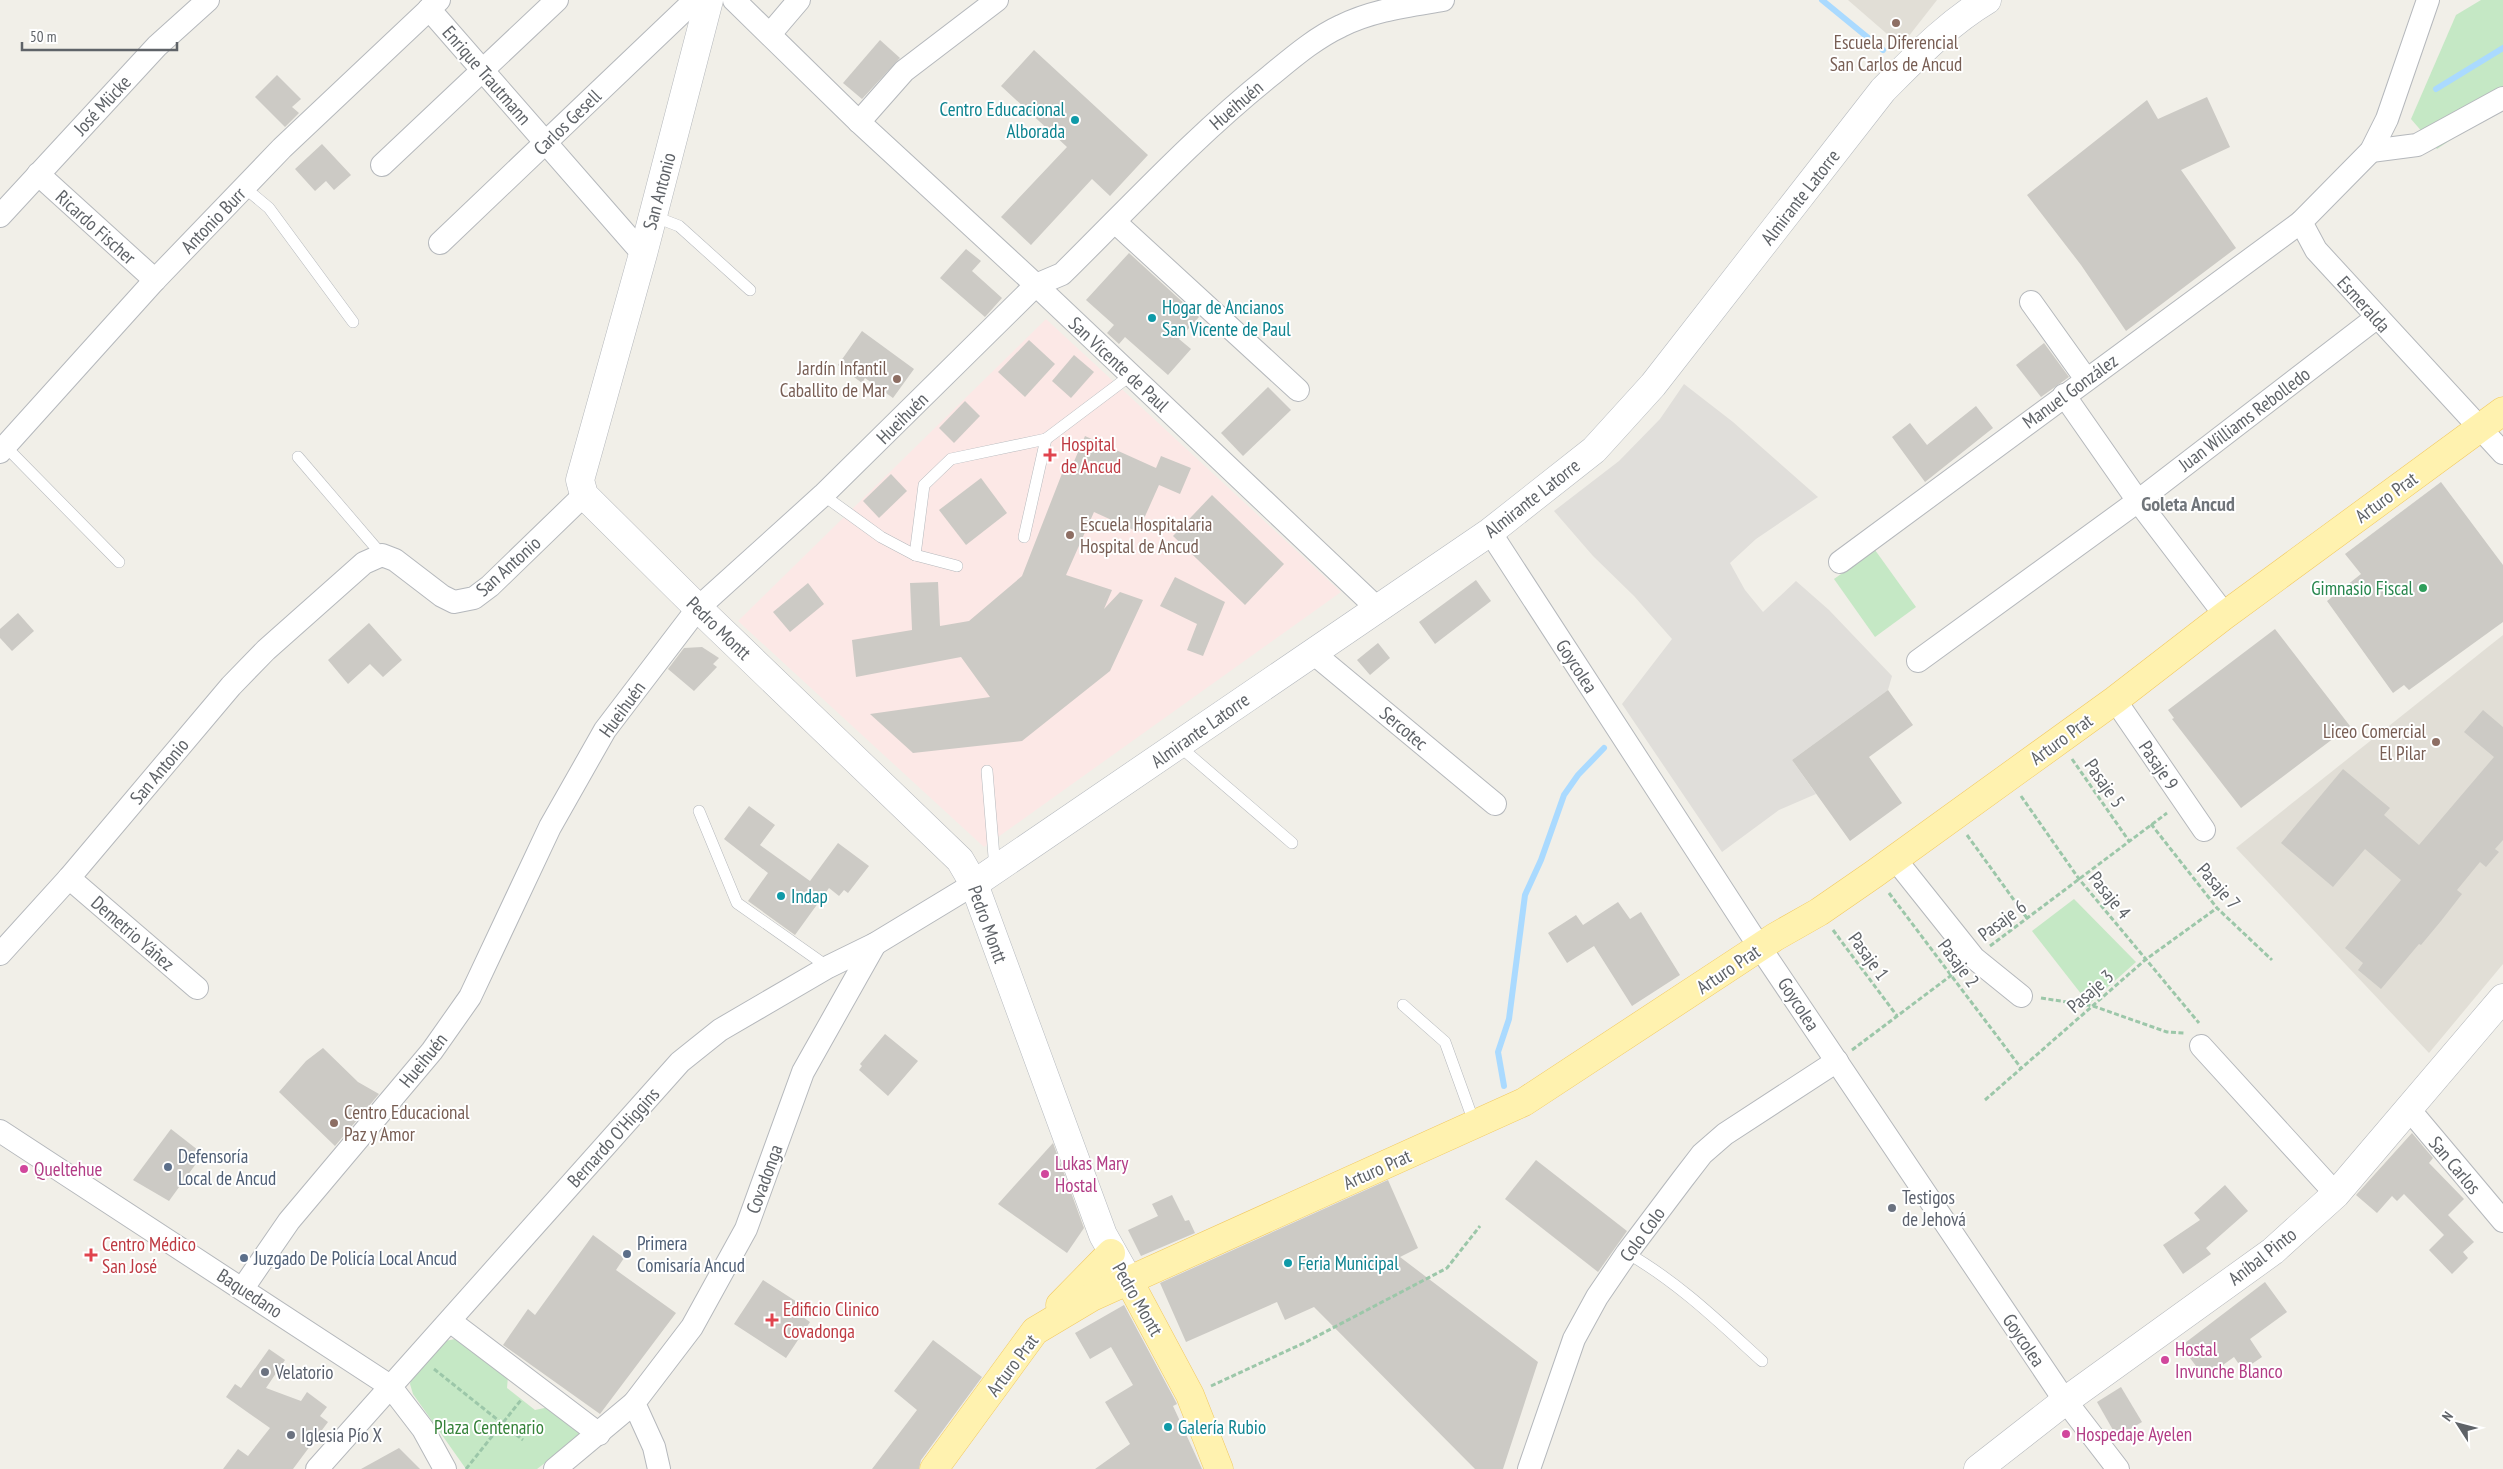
<svg xmlns="http://www.w3.org/2000/svg" width="2503" height="1469" font-family="'PT Sans Narrow',sans-serif">
<style>
.industrial{fill:#e0deda}
.education{fill:#e1ded6}
.medical{fill:#fce8e6}
.green{fill:#c5e8c5}
.lines{fill:none;stroke-linecap:round;stroke-linejoin:round}
.stream{stroke:#aadaff;stroke-width:6}
.building{fill:#cccac5}
.service-casing{stroke:#b5b8bc;stroke-width:12}
.minor-casing{stroke:#b5b8bc;stroke-width:24}
.tertiary-casing{stroke:#b5b8bc;stroke-width:29}
.secondary-casing{stroke:#b6babf;stroke-width:29}
.primary-casing{stroke:#f2c960;stroke-width:29}
.path{stroke:#9cc7a9;stroke-width:3;stroke-dasharray:5 2.5;stroke-linecap:butt}
.service{stroke:#fff;stroke-width:11}
.minor{stroke:#fff;stroke-width:22}
.tertiary{stroke:#fff;stroke-width:28}
.secondary{stroke:#fff;stroke-width:28}
.primary{stroke:#fff2af;stroke-width:28}
.education-dot{fill:#8d6e63;stroke:#fff;stroke-width:2}
.culture-dot{fill:#0f9aa8;stroke:#fff;stroke-width:2}
.health-dot{fill:#e0444e;stroke:#fff;stroke-width:2}
.leisure-dot{fill:#2e9e5b;stroke:#fff;stroke-width:2}
.service-dot{fill:#5c6f8a;stroke:#fff;stroke-width:2}
.hotel-dot{fill:#d1479c;stroke:#fff;stroke-width:2}
.worship-dot{fill:#6b7280;stroke:#fff;stroke-width:2}
.labels{text-anchor:middle;dominant-baseline:central;stroke-width:4;stroke-linejoin:round;paint-order:stroke}
.education-label{font-size:19px;fill:#785e54;stroke:#fff;text-anchor:end}
.street-label{font-size:19px;fill:#5f6368;stroke:#fff}
.culture-label{font-size:19px;fill:#0d838f;stroke:#fff;text-anchor:start}
.health-label{font-size:19px;fill:#be3a42;stroke:#fff;text-anchor:start}
.leisure-label{font-size:19px;fill:#27864d;stroke:#fff;text-anchor:end}
.service-label{font-size:19px;fill:#4e5e75;stroke:#fff;text-anchor:start}
.hotel-label{font-size:19px;fill:#b23c85;stroke:#fff;text-anchor:start}
.worship-label{font-size:19px;fill:#5b616d;stroke:#fff;text-anchor:start}
.park-label{font-size:19px;fill:#348238;stroke:#fff}
.neighbourhood-label{font-size:20px;font-weight:bold;fill:#70757a;stroke:#fff}
</style>
<rect width="100%" height="100%" fill="#f1efe8"/>
<path class="industrial" d="M1684,384L1733,422L1818,497L1756,539L1730,563L1745,590L1763,612L1796,581L1829,610L1892,676L1888,690L1792,760L1816,794L1779,810L1722,852L1622,704L1672,639L1634,596L1593,556L1554,511L1619,461L1660,419Z"/>
<g class="education">
<path d="M1848,0H1937L1901,46Z"/>
<path d="M2503,635V964L2429,1053L2236,848Z"/>
</g>
<path class="medical" d="M1046,319L1341,592L984,847L738,621Z"/>
<g class="green">
<path d="M2481,0H2503V105L2437,149L2411,119L2456,15Z"/>
<path d="M1875,550L1916,607L1875,637L1834,579Z"/>
<path d="M2074,899L2136,962L2089,1004L2032,931Z"/>
<path d="M460,1338L508,1376L507,1388L535,1410L549,1407L582,1435L537,1469H466L413,1394L410,1384L412,1376L445,1341Z"/>
</g>
<g class="lines">
<g class="stream">
<path d="M1822,0L1883,50"/>
<path d="M2436,89L2503,48"/>
<path d="M1504,1086L1498,1052L1509,1019L1525,895L1541,860L1564,795L1578,775L1604,748"/>
</g>
</g>
<g class="building">
<path d="M880,40L900,58L862,99L843,83Z"/>
<path d="M1034,50L1148,155L1110,196L1092,179L1031,245L1001,217L1067,147L1001,86Z"/>
<path d="M277,75L301,99L292,107L299,113L285,127L255,97Z"/>
<path d="M2207,97L2230,147L2181,170L2236,248L2126,331L2081,265L2027,195L2147,100L2158,119Z"/>
<path d="M322,144L351,175L334,190L326,181L315,191L295,169Z"/>
<path d="M966,249L981,261L972,271L1002,298L985,317L940,278Z"/>
<path d="M1129,253L1199,317L1179,339L1191,349L1168,375L1125,337L1119,344L1107,333L1114,325L1086,300Z"/>
<path d="M862,331L914,369L893,398L865,378L862,383L838,365Z"/>
<path d="M1029,340L1055,364L1025,397L998,372Z"/>
<path d="M2044,343L2069,377L2041,397L2016,365Z"/>
<path d="M1074,355L1094,372L1071,398L1052,381Z"/>
<path d="M1268,387L1291,410L1243,456L1221,433Z"/>
<path d="M965,401L980,416L954,443L939,428Z"/>
<path d="M1976,406L1993,428L1925,482L1892,437L1910,423L1927,445Z"/>
<path d="M1085,436L1156,468L1161,456L1191,468L1180,494L1159,485L1138,532L1094,512L1066,575L1112,590L1104,609L1120,592L1143,600L1110,671L1022,741L913,753L870,714L990,697L961,657L856,677L852,640L912,630L910,583L938,582L940,626L969,621L1022,576L1063,471L1069,473Z"/>
<path d="M891,474L907,491L879,518L863,501Z"/>
<path d="M981,478L1007,513L966,545L939,510Z"/>
<path d="M2441,482L2503,565V622L2409,690L2404,685L2393,693L2327,601L2361,574L2345,554Z"/>
<path d="M1212,495L1284,564L1245,605L1173,536Z"/>
<path d="M1175,577L1225,602L1203,656L1187,650L1197,624L1160,606Z"/>
<path d="M1476,580L1491,601L1435,644L1419,622Z"/>
<path d="M808,583L824,604L790,632L773,612Z"/>
<path d="M18,613L34,631L12,651L0,638V629Z"/>
<path d="M369,623L402,660L383,677L370,664L348,684L328,660Z"/>
<path d="M2275,629L2350,726L2241,808L2172,719L2174,718L2168,710Z"/>
<path d="M1378,643L1390,658L1370,675L1357,660Z"/>
<path d="M702,647L719,658L713,664L717,667L694,691L668,669L684,648Z"/>
<path d="M1888,690L1913,725L1869,757L1902,803L1850,841L1792,760Z"/>
<path d="M2483,710L2503,727V840L2495,849L2499,852L2486,867L2480,862L2457,890L2462,894L2441,921L2421,945L2419,944L2381,989L2358,970L2363,963L2345,948L2401,880L2365,849L2333,887L2281,843L2343,769L2390,808L2384,815L2419,845L2494,757L2464,732Z"/>
<path d="M749,806L775,825L760,845L810,881L838,843L869,866L848,893L844,890L839,896L829,888L795,935L748,901L768,873L724,839Z"/>
<path d="M1618,902L1630,919L1641,912L1680,975L1632,1006L1594,946L1567,963L1548,933L1576,915L1583,925Z"/>
<path d="M885,1034L918,1061L888,1096L859,1070L862,1066L860,1064Z"/>
<path d="M323,1048L358,1082L379,1094L335,1146L279,1092L306,1061Z"/>
<path d="M171,1129L203,1154L169,1201L133,1180Z"/>
<path d="M2412,1133L2433,1158L2429,1163L2464,1199L2448,1215L2474,1242L2463,1252L2468,1258L2452,1274L2429,1250L2444,1235L2404,1194L2397,1201L2392,1196L2377,1213L2356,1195Z"/>
<path d="M1053,1143L1084,1228L1067,1253L998,1204Z"/>
<path d="M1536,1160L1627,1231L1598,1272L1505,1199Z"/>
<path d="M1388,1180L1418,1248L1400,1257L1538,1362L1503,1469H1475L1314,1307L1285,1320L1277,1302L1186,1342L1160,1283Z"/>
<path d="M2225,1185L2248,1211L2206,1248L2211,1254L2183,1274L2163,1245L2200,1220L2194,1213Z"/>
<path d="M1172,1195L1185,1221L1189,1220L1195,1233L1141,1256L1128,1230L1158,1216L1152,1204Z"/>
<path d="M593,1235L624,1258L616,1270L676,1313L600,1414L503,1345L528,1309L535,1315Z"/>
<path d="M763,1280L808,1309L803,1317L810,1322L786,1358L734,1324Z"/>
<path d="M2265,1282L2287,1312L2250,1339L2262,1357L2243,1370L2234,1357L2205,1378L2181,1346Z"/>
<path d="M1124,1305L1176,1402L1177,1404L1173,1406L1202,1469H1095L1130,1444L1105,1402L1133,1385L1111,1347L1090,1359L1075,1333Z"/>
<path d="M933,1340L982,1377L921,1460L919,1469H872L917,1410L894,1391Z"/>
<path d="M269,1349L285,1360L266,1388L301,1401L307,1392L327,1407L320,1416L328,1422L293,1469H223L238,1449L248,1456L270,1428L226,1397L235,1384L241,1388Z"/>
<path d="M2121,1387L2142,1422L2117,1437L2097,1402Z"/>
<path d="M399,1448L420,1469H361Z"/>
</g>
<g class="lines">
<defs>
<g id="service">
<path d="M245,188L269,208L353,322"/>
<path d="M653,216L679,226L750,290"/>
<path d="M5,446L119,562"/>
<path d="M298,457L382,555"/>
<path d="M823,495L881,537L915,555L957,566"/>
<path d="M1024,537L1046,439L1131,375"/>
<path d="M915,555L924,485L951,459L1046,439"/>
<path d="M1178,745L1292,843"/>
<path d="M987,771L995,869"/>
<path d="M699,811L737,903L828,967"/>
<path d="M1403,1005L1445,1042L1475,1125"/>
<path d="M1627,1253C1678,1282 1719,1322 1762,1361"/>
</g>
<g id="minor">
<path d="M734,0L859,122L1036,285L1377,608"/>
<path d="M2428,0L2387,119L2371,151L2301,222L2316,250L2503,453"/>
<path d="M429,9L643,254"/>
<path d="M770,34L799,0"/>
<path d="M859,122L904,71L997,0"/>
<path d="M2371,151L2417,145L2503,98"/>
<path d="M382,165L557,0"/>
<path d="M38,174L155,280"/>
<path d="M0,216L157,46L208,0"/>
<path d="M1115,222L1298,390"/>
<path d="M440,243L695,0"/>
<path d="M2031,302L2086,379"/>
<path d="M2064,395L2138,501L2225,615"/>
<path d="M0,452L155,280L282,148L439,0"/>
<path d="M1490,532L1751,934L2061,1395L2118,1469"/>
<path d="M1840,562L2301,222"/>
<path d="M1312,652L1495,804"/>
<path d="M1918,661L2138,501L2376,318"/>
<path d="M2115,700L2204,830"/>
<path d="M1895,859L1974,958L2021,996"/>
<path d="M69,878L197,988"/>
<path d="M0,954L69,878L231,686L266,650L364,563L382,555L395,560L442,596L454,602L474,598L490,586L584,495"/>
<path d="M2201,1046L2336,1194"/>
<path d="M2408,1108L2503,1221"/>
<path d="M0,1131L390,1386L423,1429L445,1469"/>
<path d="M243,1288L289,1221L432,1051L470,997L550,827L605,730L698,608L823,495L1036,285L1062,274C1130,207 1195,136 1270,76C1292,58 1315,38 1341,26C1373,10 1408,6 1443,0"/>
<path d="M450,1321L599,1434"/>
<path d="M317,1469L680,1062L720,1030L828,967L875,944L974,884"/>
<path d="M555,1469L634,1403"/>
<path d="M659,1469L654,1447L634,1403L692,1327L746,1229L803,1072L875,944"/>
<path d="M1529,1469L1574,1339L1597,1297L1627,1253L1682,1180L1702,1154L1725,1134L1837,1061"/>
</g>
<g id="tertiary">
<path d="M709,0L643,254L580,480L584,495L698,608L960,860L974,884"/>
<path d="M1978,1469L2065,1401L2273,1251L2336,1194L2503,998"/>
</g>
<path id="secondary" d="M1129,1281L1103,1235L974,884L1490,532L1594,450L1653,385L1883,90C1916,57 1947,24 1987,0"/>
<g id="primary">
<path d="M1129,1281L1190,1395L1219,1469"/>
<path d="M1060,1305L1111,1253"/>
<path d="M934,1469L1035,1331L1092,1297L1524,1102L1775,937L1819,912L1874,874L2115,700L2225,615L2503,411"/>
</g>
</defs>
<use href="#service" class="service-casing"/>
<use href="#minor" class="minor-casing"/>
<use href="#tertiary" class="tertiary-casing"/>
<use href="#secondary" class="secondary-casing"/>
<use href="#primary" class="primary-casing"/>
<g class="path">
<path d="M2072,759L2129,841"/>
<path d="M2021,796L2079,879L2199,1023"/>
<path d="M2151,824L2217,908L2272,960"/>
<path d="M1967,835L2027,918"/>
<path d="M1889,893L2021,1068"/>
<path d="M1833,930L1897,1016"/>
<path d="M1990,946L2167,813"/>
<path d="M2041,998L2093,1006L2167,1032L2184,1033"/>
<path d="M1852,1050L1957,971"/>
<path d="M1985,1100L2145,960L2217,908"/>
<path d="M434,1369L523,1440"/>
<path d="M1211,1386L1306,1342L1447,1268L1480,1226"/>
<path d="M466,1469L521,1400"/>
</g>
<use href="#service" class="service"/>
<use href="#minor" class="minor"/>
<use href="#tertiary" class="tertiary"/>
<use href="#secondary" class="secondary"/>
<use href="#primary" class="primary"/>
</g>
<g class="education-dot">
<circle cx="1896" cy="23" r="5"/>
<circle cx="897" cy="379" r="5"/>
<circle cx="1070" cy="535" r="5"/>
<circle cx="2436" cy="742" r="5"/>
<circle cx="334" cy="1123" r="5"/>
</g>
<g class="culture-dot">
<circle cx="1075" cy="120" r="5"/>
<circle cx="1152" cy="318" r="5"/>
<circle cx="781" cy="896" r="5"/>
<circle cx="1288" cy="1263" r="5"/>
<circle cx="1168" cy="1427" r="5"/>
</g>
<g class="health-dot">
<path d="M1047.5 447.5h5v5h5v5h-5v5h-5v-5h-5v-5h5z"/>
<path d="M88.5 1247.5h5v5h5v5h-5v5h-5v-5h-5v-5h5z"/>
<path d="M769.5 1312.5h5v5h5v5h-5v5h-5v-5h-5v-5h5z"/>
</g>
<circle class="leisure-dot" cx="2423" cy="588" r="5"/>
<g class="service-dot">
<circle cx="168" cy="1167" r="5"/>
<circle cx="627" cy="1254" r="5"/>
<circle cx="244" cy="1258" r="5"/>
</g>
<g class="hotel-dot">
<circle cx="24" cy="1169" r="5"/>
<circle cx="1045" cy="1174" r="5"/>
<circle cx="2165" cy="1360" r="5"/>
<circle cx="2066" cy="1434" r="5"/>
</g>
<g class="worship-dot">
<circle cx="1892" cy="1208" r="5"/>
<circle cx="265" cy="1372" r="5"/>
<circle cx="291" cy="1435" r="5"/>
</g>
<g class="labels">
<g class="education-label">
<text x="1896" y="42" text-anchor="middle">Escuela Diferencial<tspan x="1896" dy="22">San Carlos de Ancud</tspan></text>
<text x="887" y="368">Jardín Infantil<tspan x="887" dy="22">Caballito de Mar</tspan></text>
<text x="1080" y="524" text-anchor="start">Escuela Hospitalaria<tspan x="1080" dy="22">Hospital de Ancud</tspan></text>
<text x="2426" y="731">Liceo Comercial<tspan x="2426" dy="22">El Pilar</tspan></text>
<text x="344" y="1112" text-anchor="start">Centro Educacional<tspan x="344" dy="22">Paz y Amor</tspan></text>
</g>
<g class="street-label">
<text transform="translate(487 75) rotate(49)">Enrique Trautmann</text>
<text transform="translate(102 105) rotate(-47)">José Mücke</text>
<text transform="translate(1236 105) rotate(-41)">Hueihuén</text>
<text transform="translate(567 122) rotate(-44)">Carlos Gesell</text>
<text transform="translate(659 191) rotate(-75)">San Antonio</text>
<text transform="translate(1800 197) rotate(-52)">Almirante Latorre</text>
<text transform="translate(213 220) rotate(-46)">Antonio Burr</text>
<text transform="translate(96 227) rotate(42)">Ricardo Fischer</text>
<text transform="translate(2364 304) rotate(48)">Esmeralda</text>
<text transform="translate(1119 364) rotate(43)">San Vicente de Paul</text>
<text transform="translate(2070 391) rotate(-36)">Manuel González</text>
<text transform="translate(902 418) rotate(-45)">Hueihuén</text>
<text transform="translate(2244 419) rotate(-37)">Juan Williams Rebolledo</text>
<text transform="translate(2386 497) rotate(-36)">Arturo Prat</text>
<text transform="translate(1532 498) rotate(-38)">Almirante Latorre</text>
<text transform="translate(508 566) rotate(-42)">San Antonio</text>
<text transform="translate(719 628) rotate(44)">Pedro Montt</text>
<text transform="translate(1577 666) rotate(57)">Goycolea</text>
<text transform="translate(622 709) rotate(-54)">Hueihuén</text>
<text transform="translate(1404 728) rotate(40)">Sercotec</text>
<text transform="translate(1200 730) rotate(-35)">Almirante Latorre</text>
<text transform="translate(2061 739) rotate(-36)">Arturo Prat</text>
<text transform="translate(2159 765) rotate(56)">Pasaje 9</text>
<text transform="translate(159 771) rotate(-50)">San Antonio</text>
<text transform="translate(2105 783) rotate(55)">Pasaje 5</text>
<text transform="translate(2219 886) rotate(49)">Pasaje 7</text>
<text transform="translate(2110 895) rotate(51)">Pasaje 4</text>
<text transform="translate(2002 920) rotate(-37)">Pasaje 6</text>
<text transform="translate(988 924) rotate(70)">Pedro Montt</text>
<text transform="translate(133 933) rotate(41)">Demetrio Yáñez</text>
<text transform="translate(1869 956) rotate(54)">Pasaje 1</text>
<text transform="translate(1959 963) rotate(53)">Pasaje 2</text>
<text transform="translate(1728 969) rotate(-34)">Arturo Prat</text>
<text transform="translate(2090 991) rotate(-41)">Pasaje 3</text>
<text transform="translate(1799 1004) rotate(57)">Goycolea</text>
<text transform="translate(423 1060) rotate(-51)">Hueihuén</text>
<text transform="translate(613 1137) rotate(-48)">Bernardo O'Higgins</text>
<text transform="translate(2455 1165) rotate(50)">San Carlos</text>
<text transform="translate(1377 1169) rotate(-24)">Arturo Prat</text>
<text transform="translate(764 1179) rotate(-70)">Covadonga</text>
<text transform="translate(1642 1234) rotate(-54)">Colo Colo</text>
<text transform="translate(2262 1256) rotate(-38)">Aníbal Pinto</text>
<text transform="translate(250 1293) rotate(33)">Baquedano</text>
<text transform="translate(1138 1299) rotate(60)">Pedro Montt</text>
<text transform="translate(2024 1340) rotate(56)">Goycolea</text>
<text transform="translate(1012 1365) rotate(-53)">Arturo Prat</text>
</g>
<g class="culture-label">
<text x="1065" y="109" text-anchor="end">Centro Educacional<tspan x="1065" dy="22">Alborada</tspan></text>
<text x="1162" y="307">Hogar de Ancianos<tspan x="1162" dy="22">San Vicente de Paul</tspan></text>
<text x="791" y="896">Indap</text>
<text x="1298" y="1263">Feria Municipal</text>
<text x="1178" y="1427">Galería Rubio</text>
</g>
<g class="health-label">
<text x="1061" y="444">Hospital<tspan x="1061" dy="22">de Ancud</tspan></text>
<text x="102" y="1244">Centro Médico<tspan x="102" dy="22">San José</tspan></text>
<text x="783" y="1309">Edificio Clinico<tspan x="783" dy="22">Covadonga</tspan></text>
</g>
<g class="leisure-label">
<text x="2413" y="588">Gimnasio Fiscal</text>
</g>
<g class="service-label">
<text x="178" y="1156">Defensoría<tspan x="178" dy="22">Local de Ancud</tspan></text>
<text x="637" y="1243">Primera<tspan x="637" dy="22">Comisaría Ancud</tspan></text>
<text x="254" y="1258">Juzgado De Policía Local Ancud</text>
</g>
<g class="hotel-label">
<text x="1055" y="1163">Lukas Mary<tspan x="1055" dy="22">Hostal</tspan></text>
<text x="34" y="1169">Queltehue</text>
<text x="2175" y="1349">Hostal<tspan x="2175" dy="22">Invunche Blanco</tspan></text>
<text x="2076" y="1434">Hospedaje Ayelen</text>
</g>
<g class="worship-label">
<text x="1902" y="1197">Testigos<tspan x="1902" dy="22">de Jehová</tspan></text>
<text x="275" y="1372">Velatorio</text>
<text x="301" y="1435">Iglesia Pío X</text>
</g>
<g class="park-label">
<text x="489" y="1427">Plaza Centenario</text>
</g>
<g class="neighbourhood-label">
<text x="2188" y="504">Goleta Ancud</text>
</g>
</g>
<g transform="translate(2458 1424) rotate(306)" stroke="#ffffff" stroke-width="4" paint-order="stroke">
<path d="M0-4L9 19L0 12L-9 19Z" fill="#5f6368"/>
<text y="-8" font-size="14" font-weight="bold" text-anchor="middle" fill="#5f6368">N</text>
</g>
<path d="M22 42v8h155v-8" fill="none" stroke="#5f6368" stroke-width="2.5"/>
<text x="30" y="42" font-size="15" fill="#5f6368" stroke="#ffffff" stroke-width="4" paint-order="stroke">50 m</text>
</svg>
